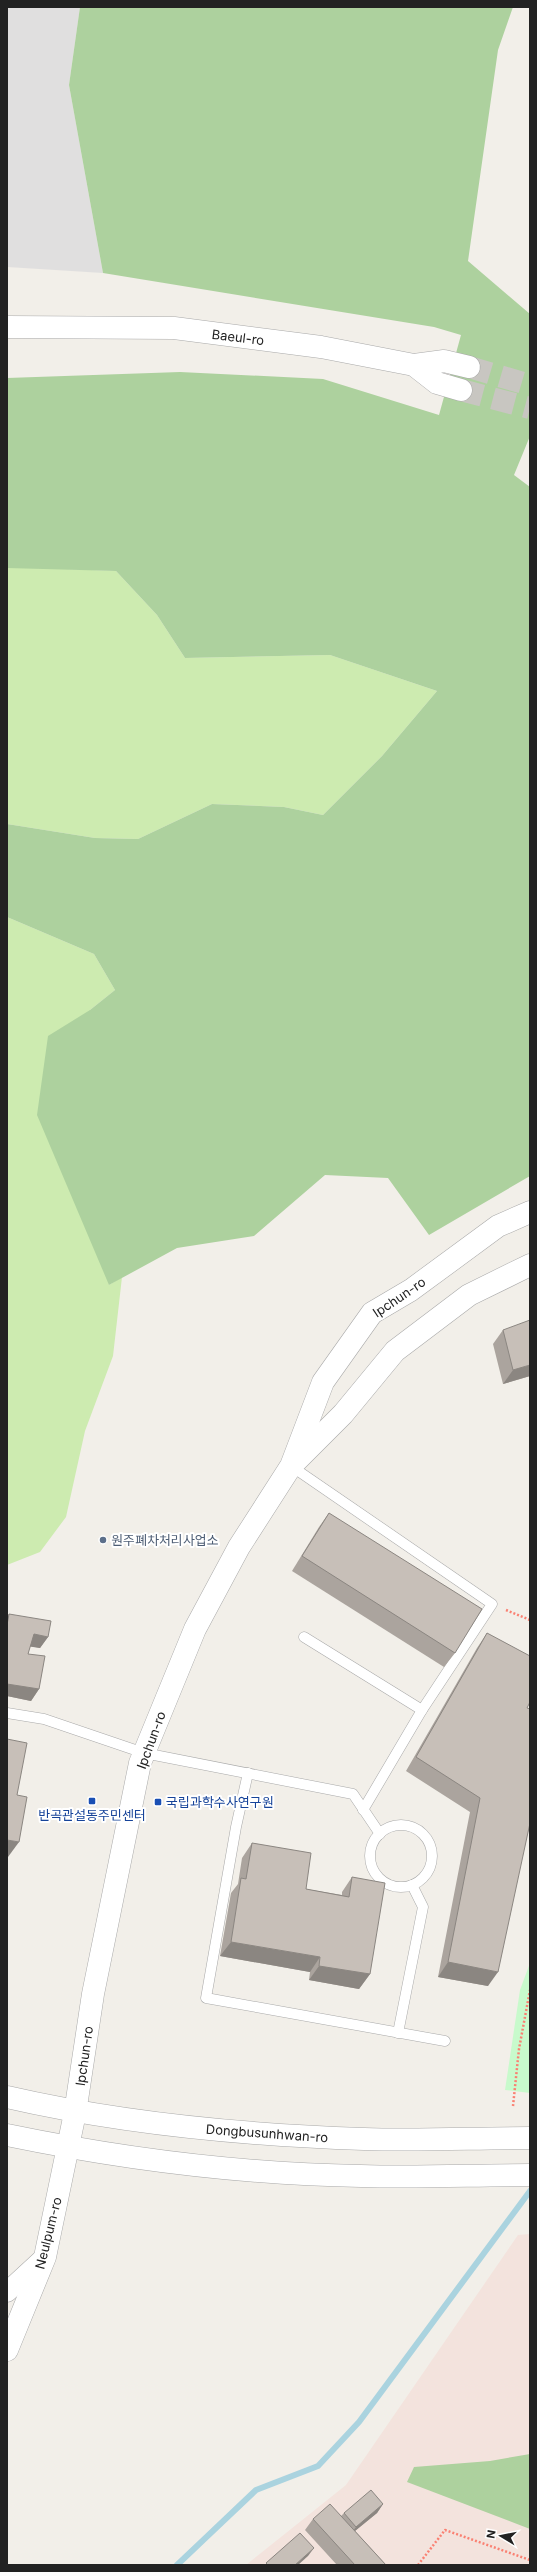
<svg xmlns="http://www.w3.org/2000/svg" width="537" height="2572" font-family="Inter,'Noto Sans KR',sans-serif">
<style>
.residential{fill:#e0dfdf}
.military{fill:#f3e3dd}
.grass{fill:#cdebb0}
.forest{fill:#add19e}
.park{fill:#c8facc}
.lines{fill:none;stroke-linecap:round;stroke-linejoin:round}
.stream{stroke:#aad3df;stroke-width:6}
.tertiary-tunnel{stroke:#c8c6c1;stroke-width:22;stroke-dasharray:22 11;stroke-linecap:butt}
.service-casing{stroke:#a9a9a9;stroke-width:11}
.minor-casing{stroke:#a9a9a9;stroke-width:21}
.tertiary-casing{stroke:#a9a9a9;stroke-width:23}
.path{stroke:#fa8072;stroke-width:2.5;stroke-dasharray:2 2;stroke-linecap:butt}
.service{stroke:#fff;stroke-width:10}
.minor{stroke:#fff;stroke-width:20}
.tertiary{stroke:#fff;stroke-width:22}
.wall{fill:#aba49e}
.shaded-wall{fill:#8b8681}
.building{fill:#c7bfb8;stroke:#8b8681}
.service-dot{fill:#5c6f8a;stroke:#fff;stroke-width:1.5}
.transit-dot{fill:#1a4fb4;stroke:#fff;stroke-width:1.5}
.labels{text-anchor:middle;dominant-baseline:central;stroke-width:4;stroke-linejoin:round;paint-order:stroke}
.street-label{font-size:13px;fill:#222;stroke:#fff}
.service-label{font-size:13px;fill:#4e5e75;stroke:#fff;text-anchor:start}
.transit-label{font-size:13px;fill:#164399;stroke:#fff;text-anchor:start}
</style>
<rect width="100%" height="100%" fill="#f2efe9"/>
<path class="residential" d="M7,7H80L69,85L103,273L7,267Z"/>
<path class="military" d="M530,2234V2565H246L346,2485L518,2235Z"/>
<g class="grass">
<path d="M18,567L116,571L157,615L185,658L330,655L437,691L382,756L323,815L284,807L212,804L138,839L95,838L7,824V568Z"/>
<path d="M7,917L94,954L115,990L90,1010L109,1285L122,1277L113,1356L85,1431L66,1517L40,1552L7,1565Z"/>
</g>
<g class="forest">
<path d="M80,7H513L498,50L468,261L530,314V436L514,475L530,487V1176L429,1235L388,1178L325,1175L254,1236L177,1248L109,1285L37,1115L48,1036L90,1010L115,990L94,954L7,917V824L95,838L138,839L212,804L284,807L323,815L382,756L437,691L330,655L185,658L157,615L116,571L7,568V378L180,372L323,379L439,415L461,335L434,327L103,273L69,85Z"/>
<path d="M530,2454V2529L407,2482L414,2467L490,2461Z"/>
</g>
<path class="park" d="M530,1963V2093L505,2090L520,1990Z"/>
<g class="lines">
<path class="stream" d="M177,2565L256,2490L318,2466L359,2422L530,2191"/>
<g class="tertiary-tunnel">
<path d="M469,367L530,385"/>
<path d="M461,390L530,408"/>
</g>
<defs>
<g id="service">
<path d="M291,1466L492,1604L422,1710"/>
<path d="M304,1637L422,1710L363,1810"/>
<path d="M7,1713L44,1719L144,1753L353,1794L380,1834"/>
<path d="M248,1773L236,1827L206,1998L445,2041"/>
<circle cx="401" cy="1856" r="31"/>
<path d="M398,2033L423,1907L412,1885"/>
</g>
<path id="minor" d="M7,2292L45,2257"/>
<g id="tertiary">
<path d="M7,327L174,328L321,347L414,365L437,383L461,390"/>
<path d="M414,365L444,361L469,367"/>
<path d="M296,1461L343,1414L395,1351L469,1295L530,1265"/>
<path d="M7,2097C124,2124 244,2135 364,2139C419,2141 475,2138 530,2138"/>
<path d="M7,2135C123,2159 242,2174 361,2176C417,2178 474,2175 530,2175"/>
<path d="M7,2350L45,2257L75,2113L93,1994L140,1763L195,1629L239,1547L291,1466L323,1382L372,1313L411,1290L498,1226L530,1212"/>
</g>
</defs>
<use href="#service" class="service-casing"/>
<use href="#minor" class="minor-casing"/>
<use href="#tertiary" class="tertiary-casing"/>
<g class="path">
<path d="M506,1610L530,1620"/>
<path d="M513,2106L519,2049L530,1990"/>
<path d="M418,2565L445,2530L530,2560"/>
</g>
<use href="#service" class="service"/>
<use href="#minor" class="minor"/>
<use href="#tertiary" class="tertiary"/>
</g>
<g class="wall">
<path d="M503,1330L530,1376L503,1384L493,1344Z"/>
<path d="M329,1513L455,1653L444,1667L292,1571L319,1527Z"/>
<path d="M9,1614L48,1637L40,1648L30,1646L28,1654L39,1689L31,1701L7,1696V1616Z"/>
<path d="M487,1633L527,1708L530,1825L488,1986L438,1977L470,1812L406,1771L477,1648Z"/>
<path d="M252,1843L306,1889L342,1895V1892L352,1877L370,1974L359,1989L309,1980L310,1972L220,1956L231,1893L238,1884L242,1858Z"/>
<path d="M383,2504L377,2513L355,2531L386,2565H337L305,2530L313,2519L341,2516L344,2513Z"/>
</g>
<g class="shaded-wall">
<path d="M530,1365V1376L503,1384L513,1370Z"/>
<path d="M34,1634L48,1637L40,1648L26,1646Z"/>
<path d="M7,1684L39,1689L31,1701L7,1696Z"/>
<path d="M7,1840L19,1842L8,1857H7Z"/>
<path d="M231,1942L320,1957L310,1972L220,1956Z"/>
<path d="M448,1962L498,1972L488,1986L438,1977Z"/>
<path d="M319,1966L370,1974L359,1989L309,1980Z"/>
<path d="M383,2504L377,2513L350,2535L356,2527Z"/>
<path d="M314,2548L308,2556L298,2565H295Z"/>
</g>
<g class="building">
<path d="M530,1320V1365L513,1370L503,1330Z"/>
<path d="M329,1513L482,1609L455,1653L302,1556Z"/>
<path d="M9,1614L51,1621L48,1637L34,1634L28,1654L45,1656L39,1689L7,1684V1625Z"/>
<path d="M487,1633L530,1656V1702L527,1708L530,1709V1823L498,1972L448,1962L480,1798L416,1757Z"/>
<path d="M7,1739L27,1743L17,1795L27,1797L19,1842L7,1840Z"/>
<path d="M252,1843L311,1853L306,1889L349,1897L352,1877L385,1883L370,1974L319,1966L320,1957L231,1942L241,1878L246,1879Z"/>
<path d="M371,2490L383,2504L356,2527L344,2513Z"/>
<path d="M330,2504L386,2565H355L313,2519Z"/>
<path d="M300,2533L314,2548L295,2565H268L266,2563Z"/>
</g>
<circle class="service-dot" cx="103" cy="1540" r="4"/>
<g class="transit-dot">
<rect x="88" y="1797" width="8" height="8" rx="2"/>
<rect x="154" y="1798" width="8" height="8" rx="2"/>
</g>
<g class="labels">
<g class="street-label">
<text transform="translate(238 337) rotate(7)">Baeul-ro</text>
<text transform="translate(399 1297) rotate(-34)">Ipchun-ro</text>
<text transform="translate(151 1740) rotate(-70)">Ipchun-ro</text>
<text transform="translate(84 2056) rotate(-82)">Ipchun-ro</text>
<text transform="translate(267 2133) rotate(4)">Dongbusunhwan-ro</text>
<text transform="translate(48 2233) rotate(-76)">Neulpum-ro</text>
</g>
<g class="service-label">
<text x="111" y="1540">원주폐차처리사업소</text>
</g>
<g class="transit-label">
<text x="166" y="1802">국립과학수사연구원</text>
<text x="92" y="1815" text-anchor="middle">반곡관설동주민센터</text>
</g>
</g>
<rect width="537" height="2572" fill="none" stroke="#222222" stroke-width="16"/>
<g transform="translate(501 2536) rotate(280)" stroke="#ffffff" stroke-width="3" paint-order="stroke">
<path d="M0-3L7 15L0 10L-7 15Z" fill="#222222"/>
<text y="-6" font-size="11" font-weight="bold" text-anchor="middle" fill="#222222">N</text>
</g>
</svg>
